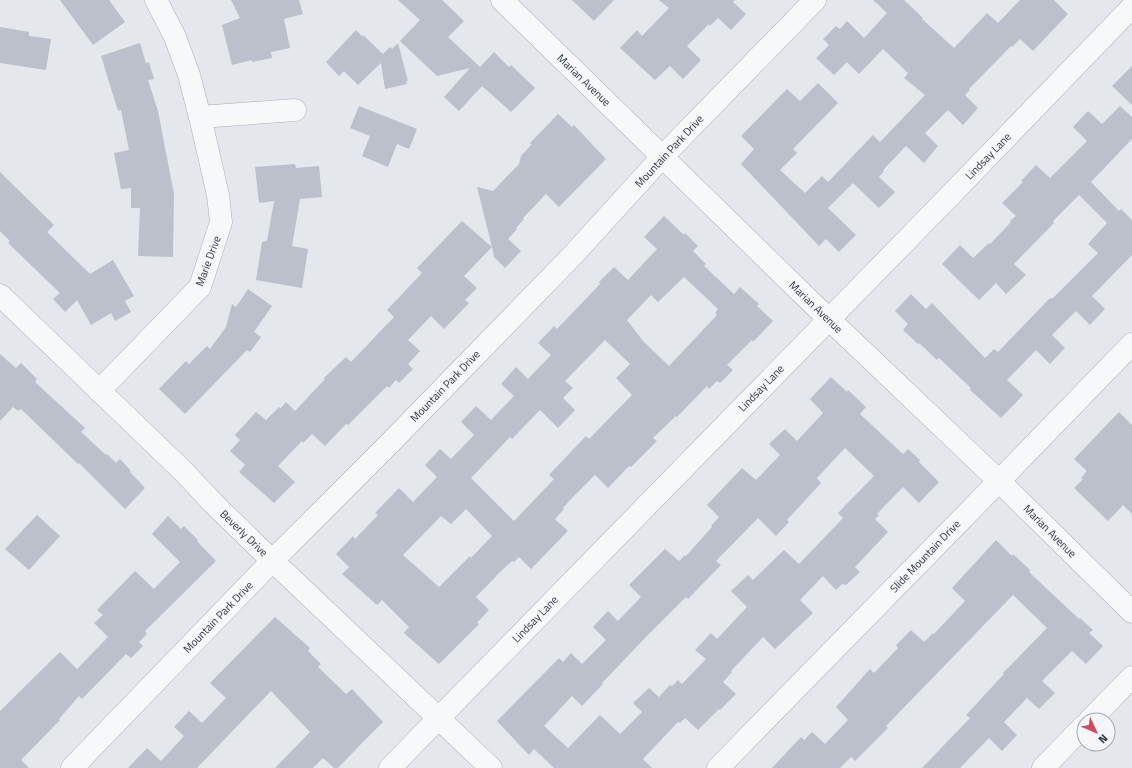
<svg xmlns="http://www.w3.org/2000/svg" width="1132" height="768" font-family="'Titillium Web',sans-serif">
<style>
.building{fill:#bbc0ca;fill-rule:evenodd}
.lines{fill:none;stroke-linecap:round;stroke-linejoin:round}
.street-casing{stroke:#a9aeb7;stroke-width:23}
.street{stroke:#f7f8fa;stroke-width:22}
.labels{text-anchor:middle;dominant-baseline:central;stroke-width:3;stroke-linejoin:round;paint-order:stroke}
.street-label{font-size:11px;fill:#2b3445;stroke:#f4f6f9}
</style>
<rect width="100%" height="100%" fill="#e4e7ec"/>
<g class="building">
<path d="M60,0H109L125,22L93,45Z"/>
<path d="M231,0H299L303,14L284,19L290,48L271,52L272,58L252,62V60L232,65L222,25L240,18Z"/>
<path d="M398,0H442L464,21L448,37L480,67L494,52L509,67L511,65L535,88L511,112L482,86L459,111L444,97L470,68L437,76L400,41L420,20Z"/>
<path d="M572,0H614L594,21Z"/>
<path d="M659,0H735L733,2L746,14L731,30L718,18L710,26L709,24L687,46L701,60L683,79L670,66L655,80L620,48L637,30L642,36L669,8Z"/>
<path d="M873,0H904L923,18L922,19L954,48L987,13L998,23L1020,0H1054L1068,14L1033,51L1020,39L1012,47L1011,46L969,89L970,90L965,95L978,108L963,125L948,110L925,133L938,146L924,163L906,146L883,170L884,171L879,177L895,192L879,208L853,183L828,208L856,235L839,252L826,239L819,246L741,164L754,149L741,136L787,89L800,101L818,83L838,103L793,149L797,153L780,170L805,193L822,176L828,182L873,135L880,142L925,95L904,78L908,73L883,49L859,74L847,62L834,75L816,58L829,45L823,39L836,26L840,29L847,21L864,38L887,13Z"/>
<path d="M0,27L29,32V36L51,39L46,70L0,63Z"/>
<path d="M356,30L362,36L363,35L383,54L390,47L392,49L398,43L408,81H406L407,84L385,89L381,63L358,85L344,71L339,76L326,62Z"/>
<path d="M140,43L146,63L149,62L154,79L148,80L158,111L174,194L173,257L138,256L140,208H131V188L121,189L114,153L129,150L121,110L118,111L101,56Z"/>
<path d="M1132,66V105L1112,86Z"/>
<path d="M359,106L417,129L409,149L397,144L388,167L362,156L370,136L350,128Z"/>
<path d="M1120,106L1132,117V139L1091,182L1119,211L1121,209L1132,220V255L1092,296L1105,309L1090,325L1076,311L1052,335L1065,348L1050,364L1036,350L1007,380L1023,395L1001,418L970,390L971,388L939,358L937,360L919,343L918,344L903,330L908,324L895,311L911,294L926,309L932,303L985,358L994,349L998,352L1050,298L1052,299L1098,253L1088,244L1107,223L1079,195L1053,221L1054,223L1014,264L1026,275L1006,294L996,283L979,300L942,264L960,245L973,258L989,243L990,244L1011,222L1010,221L1016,216L1002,203L1023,182L1021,181L1036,165L1050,178L1087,141L1073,127L1088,111L1102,124Z"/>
<path d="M558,114L572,127L574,125L606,159L559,207L546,194L523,218L524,219L516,228L517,229L508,239L521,251L505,268L494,257L492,247L464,276L477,288L465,300L469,303L444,329L431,316L408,340L420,351L408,364L413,369L399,383L396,380L389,388L387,386L348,425L346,424L325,446L312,434L303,443L302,441L278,466L295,482L274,503L239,472L245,465L230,451L240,440L235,435L256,412L266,420L279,407L281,408L286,402L295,411L325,379L324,378L346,357L351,362L394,317L387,310L422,273L417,268L462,221L492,247L477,187L493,191L519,164L521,156L531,145L530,143Z"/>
<path d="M295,164L296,168L319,166L322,197L300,199L292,246L308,249L302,288L256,280L262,242L267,241L274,201L259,203L255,167Z"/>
<path d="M0,172L54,225L47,232L90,274L113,260L134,296L125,301L131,312L115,321L111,313L91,325L77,300L65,312L53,299L60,293L8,243L10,241L0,231Z"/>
<path d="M664,216L684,235L685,233L698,246L693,251L706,264L704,266L734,294L740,287L759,304L757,306L773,321L753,342L752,340L727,365L733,370L720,383L717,381L709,389L707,386L677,417L676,416L653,438L657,441L631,467L629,466L608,488L595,475L571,499L563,508L564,509L555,519L568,531L531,569L519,557L514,562L512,561L500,572L476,597L489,610L477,623L479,624L439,664L404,633L409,627L382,600L377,605L342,574L349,567L336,554L353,536L355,539L378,515L375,513L399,488L413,502L437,477L425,465L440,449L451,459L474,435L461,422L476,406L491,420L514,396L501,384L516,367L528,379L551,355L538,343L554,326L557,329L600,284L599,282L614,267L628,280L657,249L644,237ZM684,277L718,309L715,313L717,315L669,366L643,341L627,320L651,295L658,302ZM605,340L630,364L616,378L632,395L589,439L586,436L549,475L554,479L514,521L471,478L510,437L512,439L540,410L558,428L575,410L563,398L573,388L565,381ZM466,509L492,536L471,558L470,556L439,587L403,555L441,516L451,524Z"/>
<path d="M248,289L272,306L254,332L261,337L250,352L247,350L185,414L159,389L186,361L189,364L207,346L210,349L226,327L232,304L236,307Z"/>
<path d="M0,354L16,368L21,363L37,379L35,382L85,428L81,432L106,455L107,454L116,463L120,459L131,471L130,472L145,488L125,509L79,463L78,464L21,409L18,411L13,407L0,421Z"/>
<path d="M831,377L847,392L848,390L866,407L860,414L903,454L908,449L920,460L919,462L939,482L919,503L903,487L877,514L879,515L875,519L888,532L855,567L860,572L846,585L842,584L836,590L823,576L800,600L813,613L775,649L763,637L731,671L732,672L723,682L736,694L720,710L719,709L698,730L685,718L680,723L678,722L643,759L652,768H554L534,749L529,755L497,721L559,658L563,662L571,653L582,664L606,640L593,627L608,611L618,621L641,597L629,585L665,549L679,561L685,555L686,556L712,527L711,526L719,517L707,505L742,468L756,480L780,455L769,444L785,429L797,441L823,413L810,399ZM845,448L874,476L838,513L843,518L799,564L784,550L753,580L748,575L731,591L747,607L717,639L711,633L695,650L706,659L682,684L678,680L672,686L670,685L659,697L649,688L633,703L642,712L620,734L600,715L568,748L544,726L572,696L582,706L603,684L602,683L646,637L686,597L688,599L721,565L716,561L758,518L776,536L789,522L787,520L821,483L817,478Z"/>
<path d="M1119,412L1132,425V514L1123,505L1108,521L1074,488L1083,479L1081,478L1087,471L1074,459Z"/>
<path d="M37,515L60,536L29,570L5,549Z"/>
<path d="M168,516L181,529L184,526L198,540L197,541L216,561L145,631L147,634L139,642L143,646L131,658L126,654L82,699L79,696L59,719L60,720L21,760L29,768H0V711L60,652L77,669L108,637L94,623L103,615L97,610L135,571L154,589L180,562L152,534Z"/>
<path d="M996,540L1012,556L1013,554L1030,570L1029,572L1079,619L1080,618L1093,630L1089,633L1103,646L1086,664L1072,651L1042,681L1055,693L1039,709L1027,698L1004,722L1017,735L1002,751L989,738L960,768H922L970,718L966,715L1004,674L1003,673L1047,628L1013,595L886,726L888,728L855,761L851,757L840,768H772L801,737L804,740L812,732L825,744L848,720L836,707L870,669L874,673L898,648L896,645L911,630L924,642L933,633L934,634L965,601L952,588Z"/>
<path d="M275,617L310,648L308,651L321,664L318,667L346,694L352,689L383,722L362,743L338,768H334L323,758L313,768H275L310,732L271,691L197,768H128L147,748L161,761L184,736L174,727L189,711L202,723L226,698L210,683Z"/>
</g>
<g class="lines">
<defs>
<g id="street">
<path d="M502,0L811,302L999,481L1132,612"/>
<path d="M200,117L295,110"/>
<path d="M0,295L184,472L213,503L255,544L491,768"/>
<path d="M99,391L200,287L221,222L218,195L200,117L189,75L175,37L156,0"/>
<path d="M1090,720L1132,677"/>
<path d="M72,768L272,561L388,445L573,255L663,156L815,0"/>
<path d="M390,768L936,210L1132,7"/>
<path d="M718,768L999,481L1132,344"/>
<path d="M1043,768L1084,726"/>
</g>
</defs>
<use href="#street" class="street-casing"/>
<use href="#street" class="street"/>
</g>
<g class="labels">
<g class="street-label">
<text transform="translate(584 80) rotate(44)">Marian Avenue</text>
<text transform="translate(669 151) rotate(-47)">Mountain Park Drive</text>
<text transform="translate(988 156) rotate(-46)">Lindsay Lane</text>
<text transform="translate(208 261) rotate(-70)">Marie Drive</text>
<text transform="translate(816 307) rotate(44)">Marian Avenue</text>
<text transform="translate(445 386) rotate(-46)">Mountain Park Drive</text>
<text transform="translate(761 388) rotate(-46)">Lindsay Lane</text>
<text transform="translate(1050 531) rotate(45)">Marian Avenue</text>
<text transform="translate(244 533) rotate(44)">Beverly Drive</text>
<text transform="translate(925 556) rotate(-46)">Slide Mountain Drive</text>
<text transform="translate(218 617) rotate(-46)">Mountain Park Drive</text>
<text transform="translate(535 619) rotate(-46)">Lindsay Lane</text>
</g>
</g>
<g transform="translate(1096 732) rotate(134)"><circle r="19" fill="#f4f6f9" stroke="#a4a8b1"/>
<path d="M0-3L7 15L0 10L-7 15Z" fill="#d1495b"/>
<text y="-6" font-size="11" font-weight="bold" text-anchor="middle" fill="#2b3445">N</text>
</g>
</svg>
